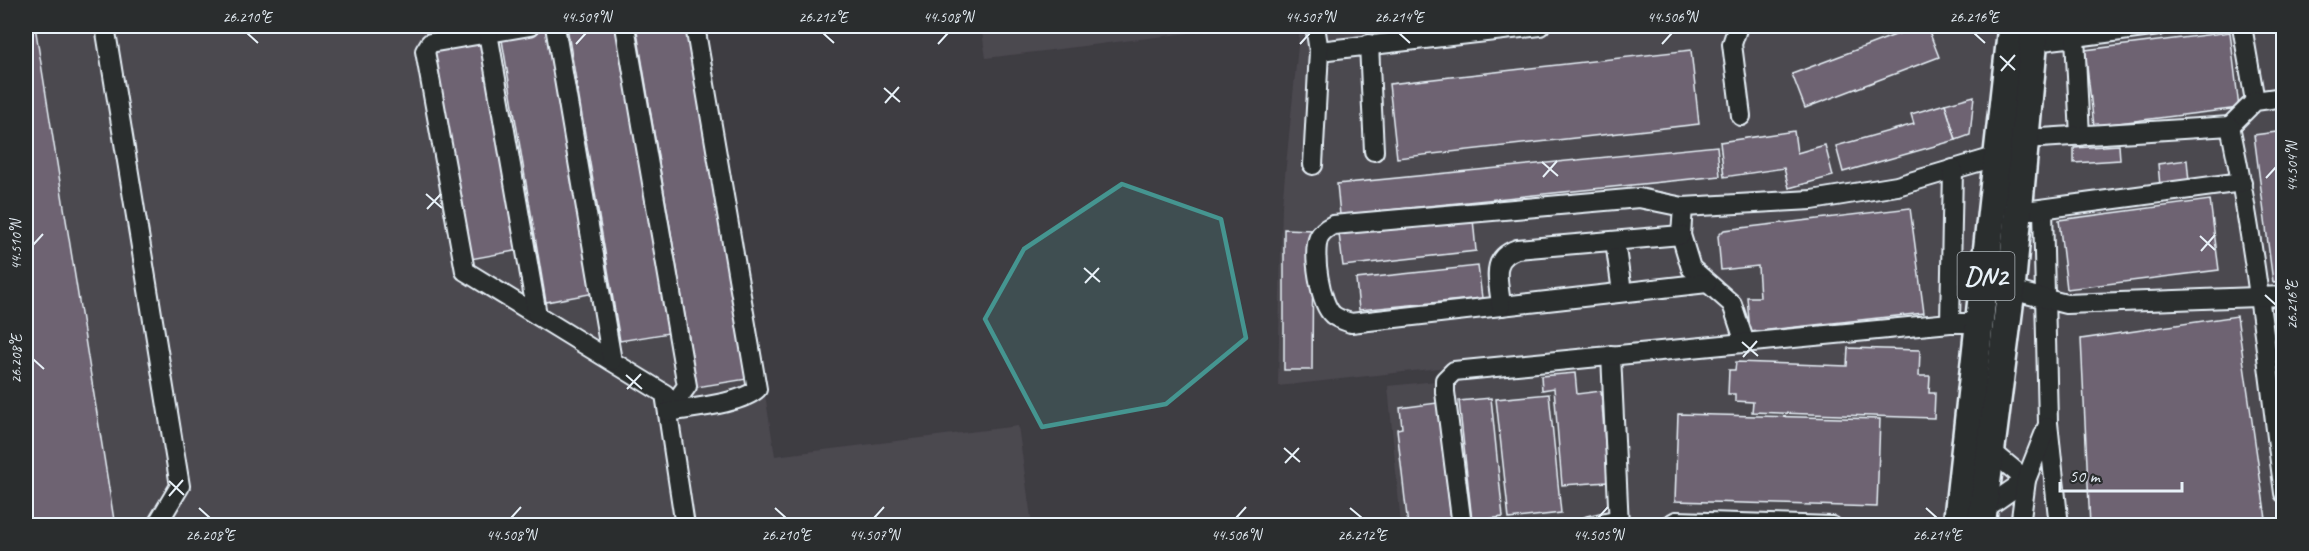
<svg xmlns="http://www.w3.org/2000/svg" width="2309" height="551" font-family="Caveat,sans-serif">
<style>
.built{fill:#4c4850}
.building{fill:#6e6372;stroke:#e8f1f8;stroke-width:1.5}
.lines{fill:none;stroke-linecap:round;stroke-linejoin:round}
.minor-casing{stroke:#e8f1f8;stroke-width:22}
.highway-casing{stroke:#e8f1f8;stroke-width:32}
.minor{stroke:#2a2d2e;stroke-width:18}
.highway{stroke:#2a2d2e;stroke-width:27}
.marked{fill:#459590;fill-opacity:0.2;stroke:#459590;stroke-width:4.5;stroke-linejoin:round}
.ticks{fill:none;stroke:#e8f1f8;stroke-width:2}
.labels{text-anchor:middle;dominant-baseline:central;stroke-width:6;stroke-linejoin:round;paint-order:stroke}
.shield{fill:#2a2d2e;stroke:#afb6bb;stroke-width:1.5}
.shield-label{font-size:27px;font-weight:bold;fill:#e8f1f8}
.neatline{fill:none;stroke:#e8f1f8;stroke-width:2}
.ticks-label{font-size:15px;text-anchor:middle;fill:#e8f1f8}
</style>
<rect width="100%" height="100%" fill="#3e3d42"/>
<filter id="ink" filterUnits="userSpaceOnUse"><feTurbulence type="fractalNoise" baseFrequency=".0167" numOctaves="2"/><feDisplacementMap in="SourceGraphic" scale="12" xChannelSelector="R" yChannelSelector="G"/><feConvolveMatrix kernelMatrix="1 2 1 2 8 2 1 2 1" color-interpolation-filters="sRGB"/></filter>
<g filter="url(#ink)">
<g class="built">
<path d="M26,26H705L775,456L1018,426L1032,525H26Z"/>
<path d="M981,26H1245L986,58Z"/>
<path d="M1300,26H2283V525H1995L2023,303L1278,386L1282,205Z"/>
<path d="M1971,327L1948,525H1401L1388,386Z"/>
</g>
<g class="building">
<path d="M26,26H35L114,520L83,526H26Z"/>
<path d="M550,26L595,293L546,302L501,34Z"/>
<path d="M574,26H617L669,333L620,341L567,27Z"/>
<path d="M636,26H687L747,379L697,387Z"/>
<path d="M1877,26H1908L1881,36Z"/>
<path d="M1919,26H1927L1939,57L1805,108L1792,74Z"/>
<path d="M2230,32L2239,108L2094,126L2085,50Z"/>
<path d="M483,41L520,250L471,259L434,50Z"/>
<path d="M1691,50L1699,124L1397,158L1389,84Z"/>
<path d="M1974,96L1970,135L1956,140L1945,104Z"/>
<path d="M1945,104L1956,140L1843,172L1836,146L1914,124L1911,114Z"/>
<path d="M1794,131L1797,153L1825,145L1833,176L1789,188L1784,168L1724,177L1720,142Z"/>
<path d="M2284,131V280L2273,282L2254,135Z"/>
<path d="M2119,145L2120,160L2074,163V148Z"/>
<path d="M1717,146L1720,176L1340,215L1337,184Z"/>
<path d="M2187,160L2189,182L2160,186L2158,164Z"/>
<path d="M2210,200L2219,270L2067,289L2059,220Z"/>
<path d="M1910,208L1924,313L1750,332L1747,297H1760L1758,266L1721,270L1718,236L1724,230Z"/>
<path d="M1473,219L1476,251L1343,266L1339,234Z"/>
<path d="M1284,229L1313,230L1312,370H1284Z"/>
<path d="M1478,266L1482,298L1359,310L1356,279Z"/>
<path d="M2237,316L2267,526H2090L2081,339Z"/>
<path d="M1848,348L1920,350L1919,376H1930L1929,393H1935L1934,418L1752,412L1753,402L1735,401V394H1728L1729,370H1735L1736,362L1847,366Z"/>
<path d="M1575,373L1577,394L1601,391L1608,482L1562,485L1554,388L1542,390L1541,376Z"/>
<path d="M1549,394L1561,513L1509,519L1496,399Z"/>
<path d="M1491,398L1503,517L1472,521L1459,401Z"/>
<path d="M1437,403L1452,526H1408L1397,429L1402,428L1400,408Z"/>
<path d="M1678,414L1880,419L1877,507L1675,501Z"/>
</g>
<g class="lines">
<defs>
<g id="minor">
<path d="M105,26L180,486L156,526"/>
<path d="M530,26L430,43L425,51L465,271L665,394L685,526"/>
<path d="M555,26L612,361"/>
<path d="M625,26L687,386L668,412"/>
<path d="M1738,26L1732,44L1741,116"/>
<path d="M2242,26L2255,101"/>
<path d="M488,33L537,315"/>
<path d="M2034,42L2075,37"/>
<path d="M1369,44L1374,151"/>
<path d="M1319,51L1540,26"/>
<path d="M2230,126L2255,101L2284,97"/>
<path d="M2080,136L2075,37L2159,26"/>
<path d="M2024,139L2230,126C2256,247 2268,370 2284,493"/>
<path d="M1313,165L1319,51L1315,26"/>
<path d="M1683,207L1681,235L1691,268L1732,304L1745,343"/>
<path d="M2043,209L2048,423L2059,526"/>
<path d="M2033,210L2242,182"/>
<path d="M1615,241L1622,292"/>
<path d="M1707,283L1351,323C1345,321 1338,319 1333,315C1320,304 1312,252 1319,237C1322,231 1327,228 1333,225L1639,198L1683,207L1812,200L1897,186L1998,156"/>
<path d="M2011,290L2066,304L2284,296"/>
<path d="M1501,306C1499,280 1489,259 1517,249L1681,235"/>
<path d="M1950,323L1953,169"/>
<path d="M1611,355L1619,526"/>
<path d="M668,412C691,408 741,404 757,389L695,26"/>
<path d="M1983,510L2026,480L1989,449"/>
<path d="M1462,526L1445,392V380L1454,371L1950,323H1981"/>
<path d="M1589,526L1619,519"/>
<path d="M1667,526L1676,521L1832,526"/>
<path d="M2020,526L2026,480L2047,427"/>
</g>
<g id="highway">
<path d="M1957,526L2012,26"/>
<path d="M1981,526L2011,290L2035,26"/>
</g>
</defs>
<use href="#minor" class="minor-casing"/>
<use href="#highway" class="highway-casing"/>
<use href="#minor" class="minor"/>
<use href="#highway" class="highway"/>
</g>
</g>
<path class="marked" d="M1122,184L1221,219L1246,338L1166,404L1042,427L985,319L1024,249Z"/>
<path class="ticks" d="M247,33L258,43M823,33L834,43M1399,33L1410,43M1974,33L1985,43M576,44L586,33M938,44L948,33M1300,44L1310,33M1662,44L1672,33M2000,56L2015,70M2001,71L2015,55M884,88L900,102M885,103L899,87M1542,162L1558,176M1543,177L1557,161M2266,178L2276,167M426,194L442,208M427,209L441,194M2200,236L2215,250M33,245L43,234M2201,251L2215,235M1084,268L1100,282M1085,283L1099,268M2265,295L2276,305M1742,342L1758,356M1743,357L1757,341M33,359L44,369M626,375L642,389M627,389L641,374M1284,448L1300,462M1285,463L1299,448M169,481L184,495M169,496L183,480M199,508L210,518M775,508L786,518M1350,508L1362,518M1926,508L1937,518M511,518L521,507M874,518L884,507M1236,518L1246,507M1598,518L1608,507"/>
<g class="labels">
<rect class="shield" x="1957.5" y="252" width="57" height="48" rx="4.5"/>
<g class="shield-label">
<text x="1986" y="276">DN2</text>
</g>
</g>
<rect width="2309" height="551" fill="none" stroke="#2a2d2e" stroke-width="66"/>
<path d="M2060 482v9h122v-9" fill="none" stroke="#e8f1f8" stroke-width="3"/>
<text x="2069" y="482" font-size="18" fill="#e8f1f8" stroke="#2a2d2e" stroke-width="4.5" paint-order="stroke">50 m</text>
<rect x="33" y="33" width="2243" height="485" class="neatline"/>
<g class="ticks-label">
<text x="247" y="22">26.210°E</text>
<text x="586" y="22">44.509°N</text>
<text x="823" y="22">26.212°E</text>
<text x="948" y="22">44.508°N</text>
<text x="1310" y="22">44.507°N</text>
<text x="1399" y="22">26.214°E</text>
<text x="1672" y="22">44.506°N</text>
<text x="1974" y="22">26.216°E</text>
<text transform="translate(2292 167) rotate(-90)" y="5">44.504°N</text>
<text transform="translate(16 245) rotate(-90)" y="5">44.510°N</text>
<text transform="translate(2292 305) rotate(-90)" y="5">26.216°E</text>
<text transform="translate(16 359) rotate(-90)" y="5">26.208°E</text>
<text x="210" y="540">26.208°E</text>
<text x="511" y="540">44.508°N</text>
<text x="786" y="540">26.210°E</text>
<text x="874" y="540">44.507°N</text>
<text x="1236" y="540">44.506°N</text>
<text x="1362" y="540">26.212°E</text>
<text x="1598" y="540">44.505°N</text>
<text x="1937" y="540">26.214°E</text>
</g>
</svg>
